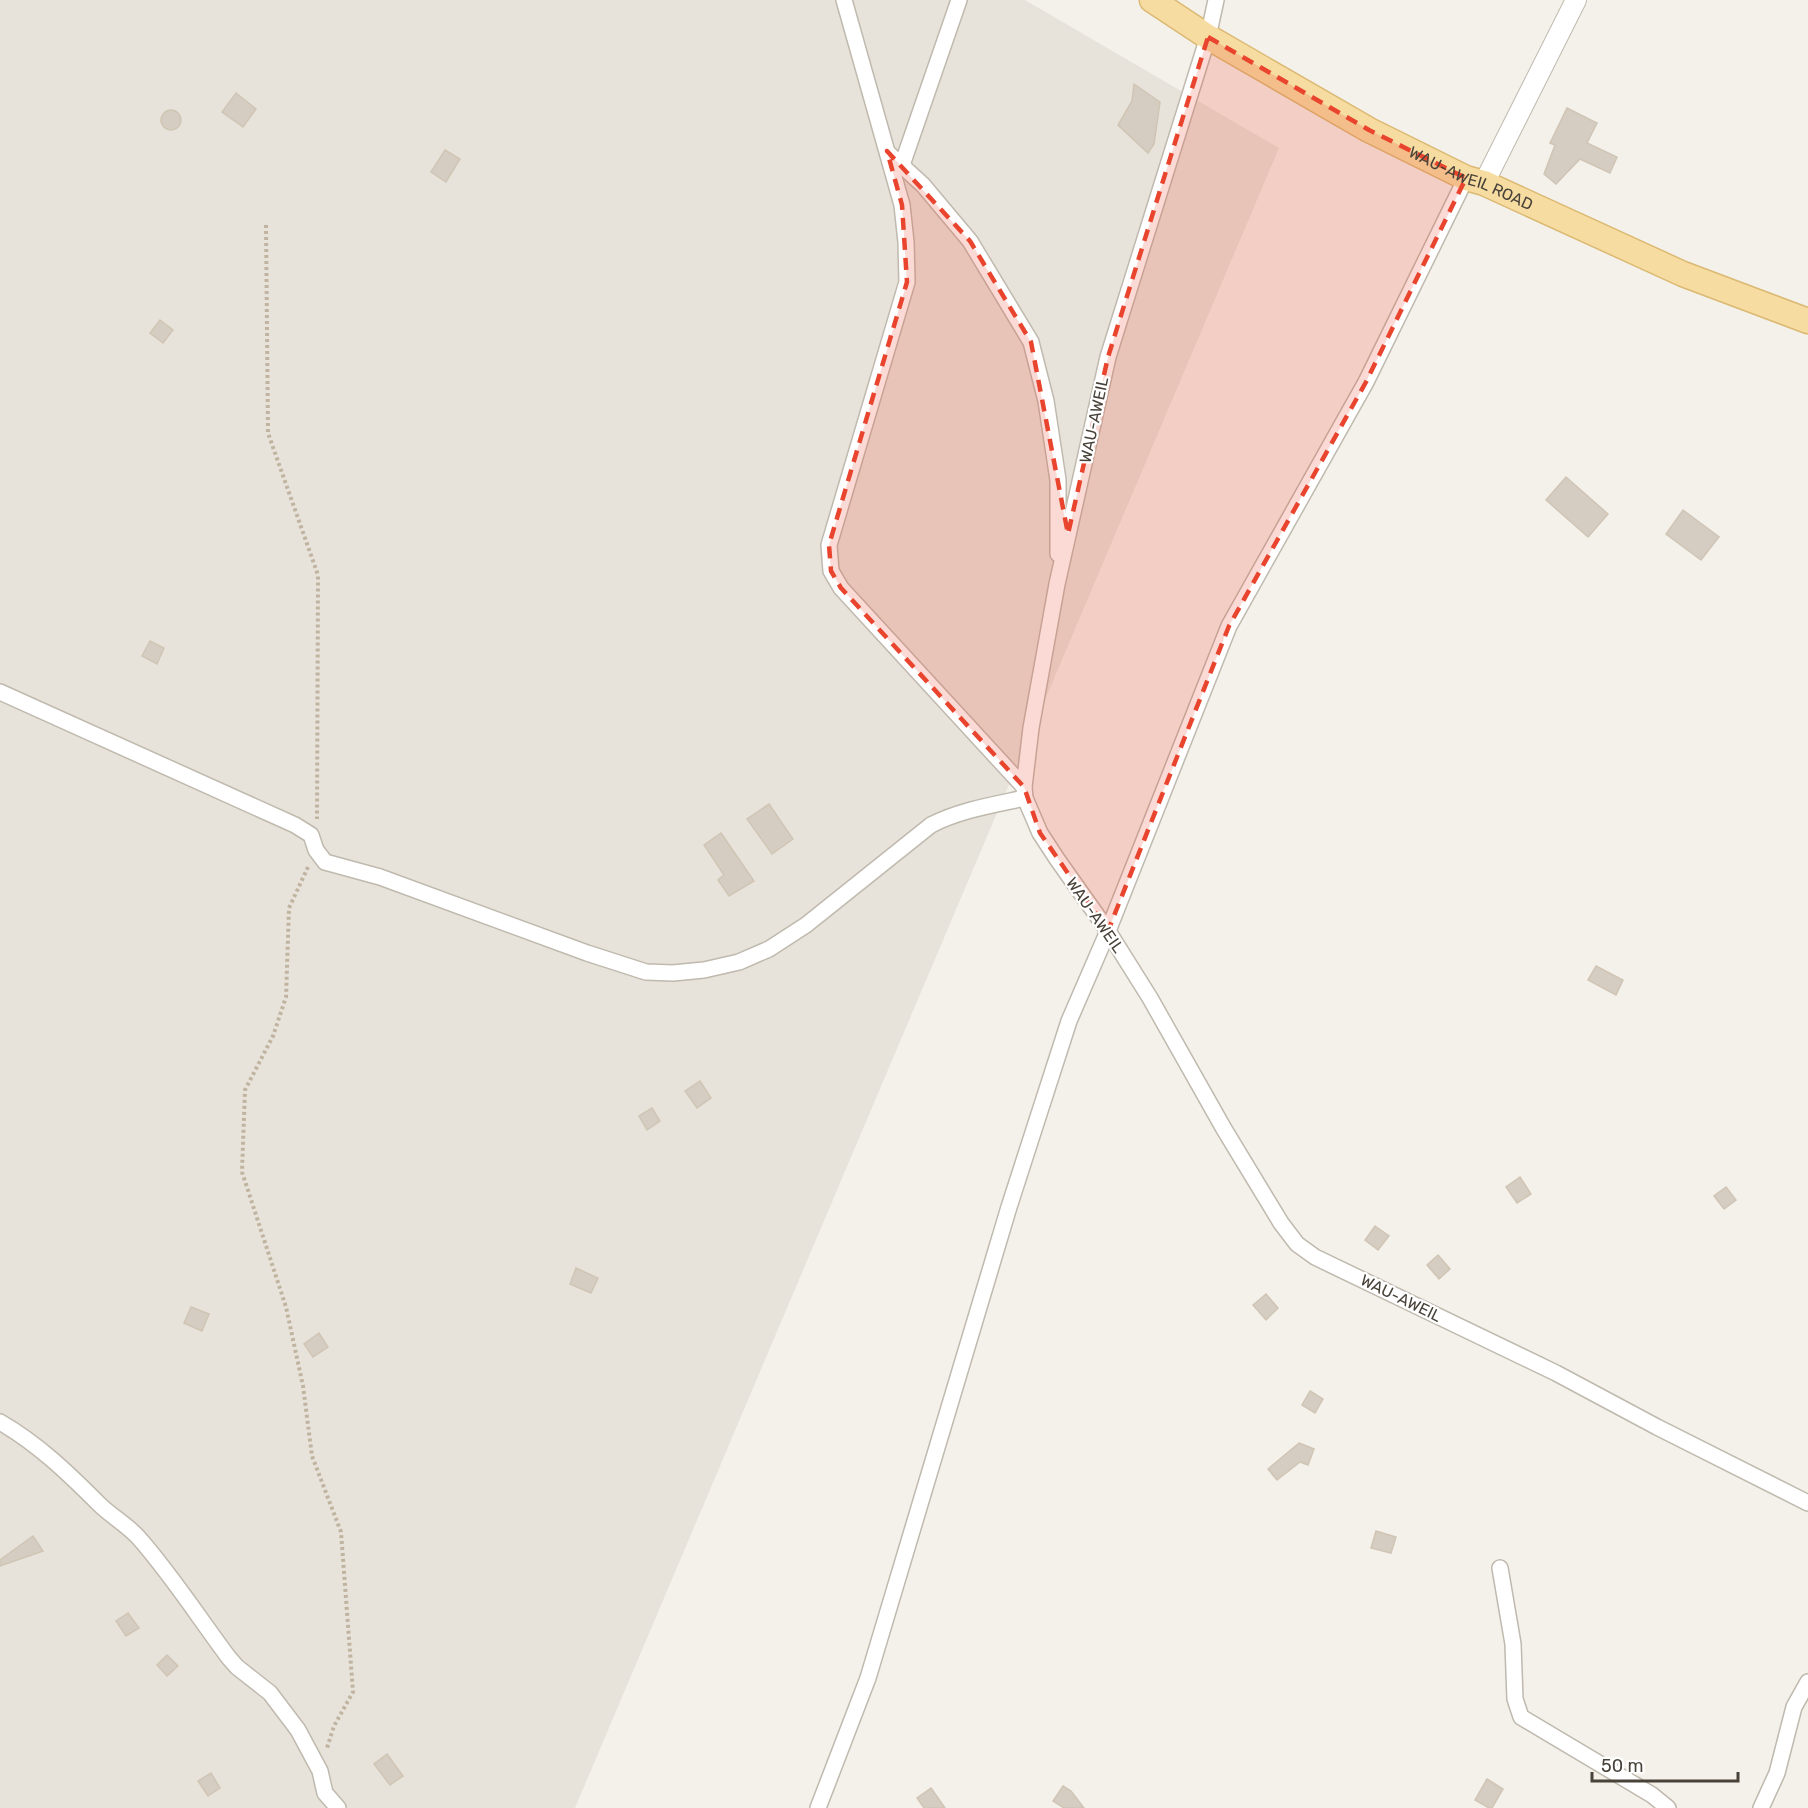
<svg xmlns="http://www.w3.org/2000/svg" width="1808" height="1808" font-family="Rubik,sans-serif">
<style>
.residential{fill:#e8e3da}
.building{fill:#d5cdc1;stroke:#d0c5b5;stroke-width:1.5}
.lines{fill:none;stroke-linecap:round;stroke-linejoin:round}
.minor-casing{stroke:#bfb9ae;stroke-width:18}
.tertiary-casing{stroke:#bfb9ae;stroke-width:22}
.primary-casing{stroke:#dbb972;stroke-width:27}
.path{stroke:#c0b4a1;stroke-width:4;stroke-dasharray:3 3;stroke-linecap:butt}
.minor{stroke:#fff;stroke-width:15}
.tertiary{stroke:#fff;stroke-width:20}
.primary{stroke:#f7dca2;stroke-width:24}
.marked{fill:#e9442d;fill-opacity:0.2;stroke:#e9442d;stroke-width:4.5;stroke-dasharray:12 8;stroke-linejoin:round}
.labels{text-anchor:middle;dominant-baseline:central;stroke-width:4.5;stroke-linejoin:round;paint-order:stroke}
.street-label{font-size:16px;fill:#484239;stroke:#fff}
</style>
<rect width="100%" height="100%" fill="#f4f1eb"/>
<path class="residential" d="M0,0H1025L1279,148L575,1808H0Z"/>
<g class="building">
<path d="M1134,84L1160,102L1154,144L1148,153L1118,125L1132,101Z"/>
<path d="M236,93L256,109L243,127L222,112Z"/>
<path d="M1567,108L1597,123L1587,143L1617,157L1610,173L1580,159L1556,184L1544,174L1555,145L1550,143Z"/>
<circle cx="171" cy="120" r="10"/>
<path d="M445,150L460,159L446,182L431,172Z"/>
<path d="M160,320L173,330L163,343L150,333Z"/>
<path d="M1566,477L1608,514L1588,537L1546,500Z"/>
<path d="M1683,510L1719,537L1701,560L1666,534Z"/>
<path d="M150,641L164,648L157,664L142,656Z"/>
<path d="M769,804L793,839L772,854L747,819Z"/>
<path d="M721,833L754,881L729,896L718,880L724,875L704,845Z"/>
<path d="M1596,966L1623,980L1616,995L1588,980Z"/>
<path d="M700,1081L711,1098L697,1108L685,1091Z"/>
<path d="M652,1108L660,1121L647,1130L639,1116Z"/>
<path d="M1520,1177L1531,1194L1517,1203L1506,1187Z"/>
<path d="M1726,1187L1736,1200L1724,1209L1714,1196Z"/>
<path d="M1375,1226L1389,1236L1378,1250L1365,1240Z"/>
<path d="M1438,1255L1450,1269L1439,1279L1427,1265Z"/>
<path d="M576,1268L598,1278L591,1293L570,1284Z"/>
<path d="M1266,1294L1278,1308L1266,1320L1253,1305Z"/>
<path d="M191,1307L209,1314L202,1331L184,1323Z"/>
<path d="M319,1333L328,1347L313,1357L304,1344Z"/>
<path d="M1310,1391L1323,1399L1315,1413L1302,1405Z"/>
<path d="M1299,1443L1314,1449L1308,1465L1300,1462L1277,1480L1268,1469Z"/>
<path d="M1376,1531L1396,1537L1391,1553L1371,1548Z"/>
<path d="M33,1536L43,1551L0,1566V1560Z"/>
<path d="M128,1613L139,1628L126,1636L116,1621Z"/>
<path d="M167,1655L178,1666L167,1676L157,1665Z"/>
<path d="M387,1754L403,1776L390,1785L374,1764Z"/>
<path d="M211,1773L220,1788L208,1796L198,1781Z"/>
<path d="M1487,1779L1503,1789L1492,1808H1489L1475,1800Z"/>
<path d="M1063,1786L1071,1791L1084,1808H1064L1053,1801Z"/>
<path d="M931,1788L945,1808H924L917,1798Z"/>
</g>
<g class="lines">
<defs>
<g id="minor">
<path d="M844,0L902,205L906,242L907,282L829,545L831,571L841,588L1024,787"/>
<path d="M1216,0L1208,37L1108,357L1057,584L1031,728L1024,787L1025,798L1040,833L1057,859L1108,931L1150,998L1224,1129L1281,1223L1297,1244L1315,1257L1556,1373L1657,1427L1808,1503"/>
<path d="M888,153L923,185L970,241L1031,342L1046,401L1058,480V554"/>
<path d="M902,165L959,0"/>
<path d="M0,692L295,825L311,835L316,850L325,862L380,877L587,953L646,972L673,973L704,970L739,962L769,949L806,925L931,825C960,810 993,805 1025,798"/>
<path d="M0,1422C38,1444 68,1473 99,1504C111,1516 126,1524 138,1537C171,1574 199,1618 229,1658L237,1667L270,1693L298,1730L320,1771L325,1793L338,1808"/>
<path d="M1500,1568L1513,1644L1515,1699L1521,1717L1652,1795L1668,1808"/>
<path d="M818,1808L868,1678L1009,1207L1069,1021L1108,931L1229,626L1366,382L1466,178"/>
<path d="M1761,1808L1777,1773L1794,1707L1808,1682"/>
</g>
<path id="tertiary" d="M1484,183L1576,0"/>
<g id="primary">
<path id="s1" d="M1152,0L1208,37L1369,130L1466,178L1484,183L1683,274L1808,321"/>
</g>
</defs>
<use href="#minor" class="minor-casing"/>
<use href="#tertiary" class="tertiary-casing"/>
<use href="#primary" class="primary-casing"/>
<g class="path">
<path d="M266,225L268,433L318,575L317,819"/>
<path d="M308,867L289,908L286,997L273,1036L245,1090L242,1172L286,1307L303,1386L312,1456L341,1532L353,1692L334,1726L327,1748"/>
</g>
<use href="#minor" class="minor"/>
<use href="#tertiary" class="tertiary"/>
<use href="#primary" class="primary"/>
</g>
<path class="marked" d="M1208,37L1369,130L1466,178L1366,382L1229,626L1108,931L1040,833L1024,787L841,588L831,571L829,545L907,282L902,205L887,151L970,241L1031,342L1068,534L1108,357Z"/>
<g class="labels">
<g class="street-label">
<text stroke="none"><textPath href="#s1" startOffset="366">WAU-AWEIL ROAD</textPath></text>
<text transform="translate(1094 420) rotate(-78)">WAU-AWEIL</text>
<text transform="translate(1095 915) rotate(55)">WAU-AWEIL</text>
<text transform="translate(1401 1298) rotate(26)">WAU-AWEIL</text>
</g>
</g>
<path d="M1592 1772v9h146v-9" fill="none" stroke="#484239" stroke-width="3"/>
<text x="1601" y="1772" font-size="18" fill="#484239" stroke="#ffffff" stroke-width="4.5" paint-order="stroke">50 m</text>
</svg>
